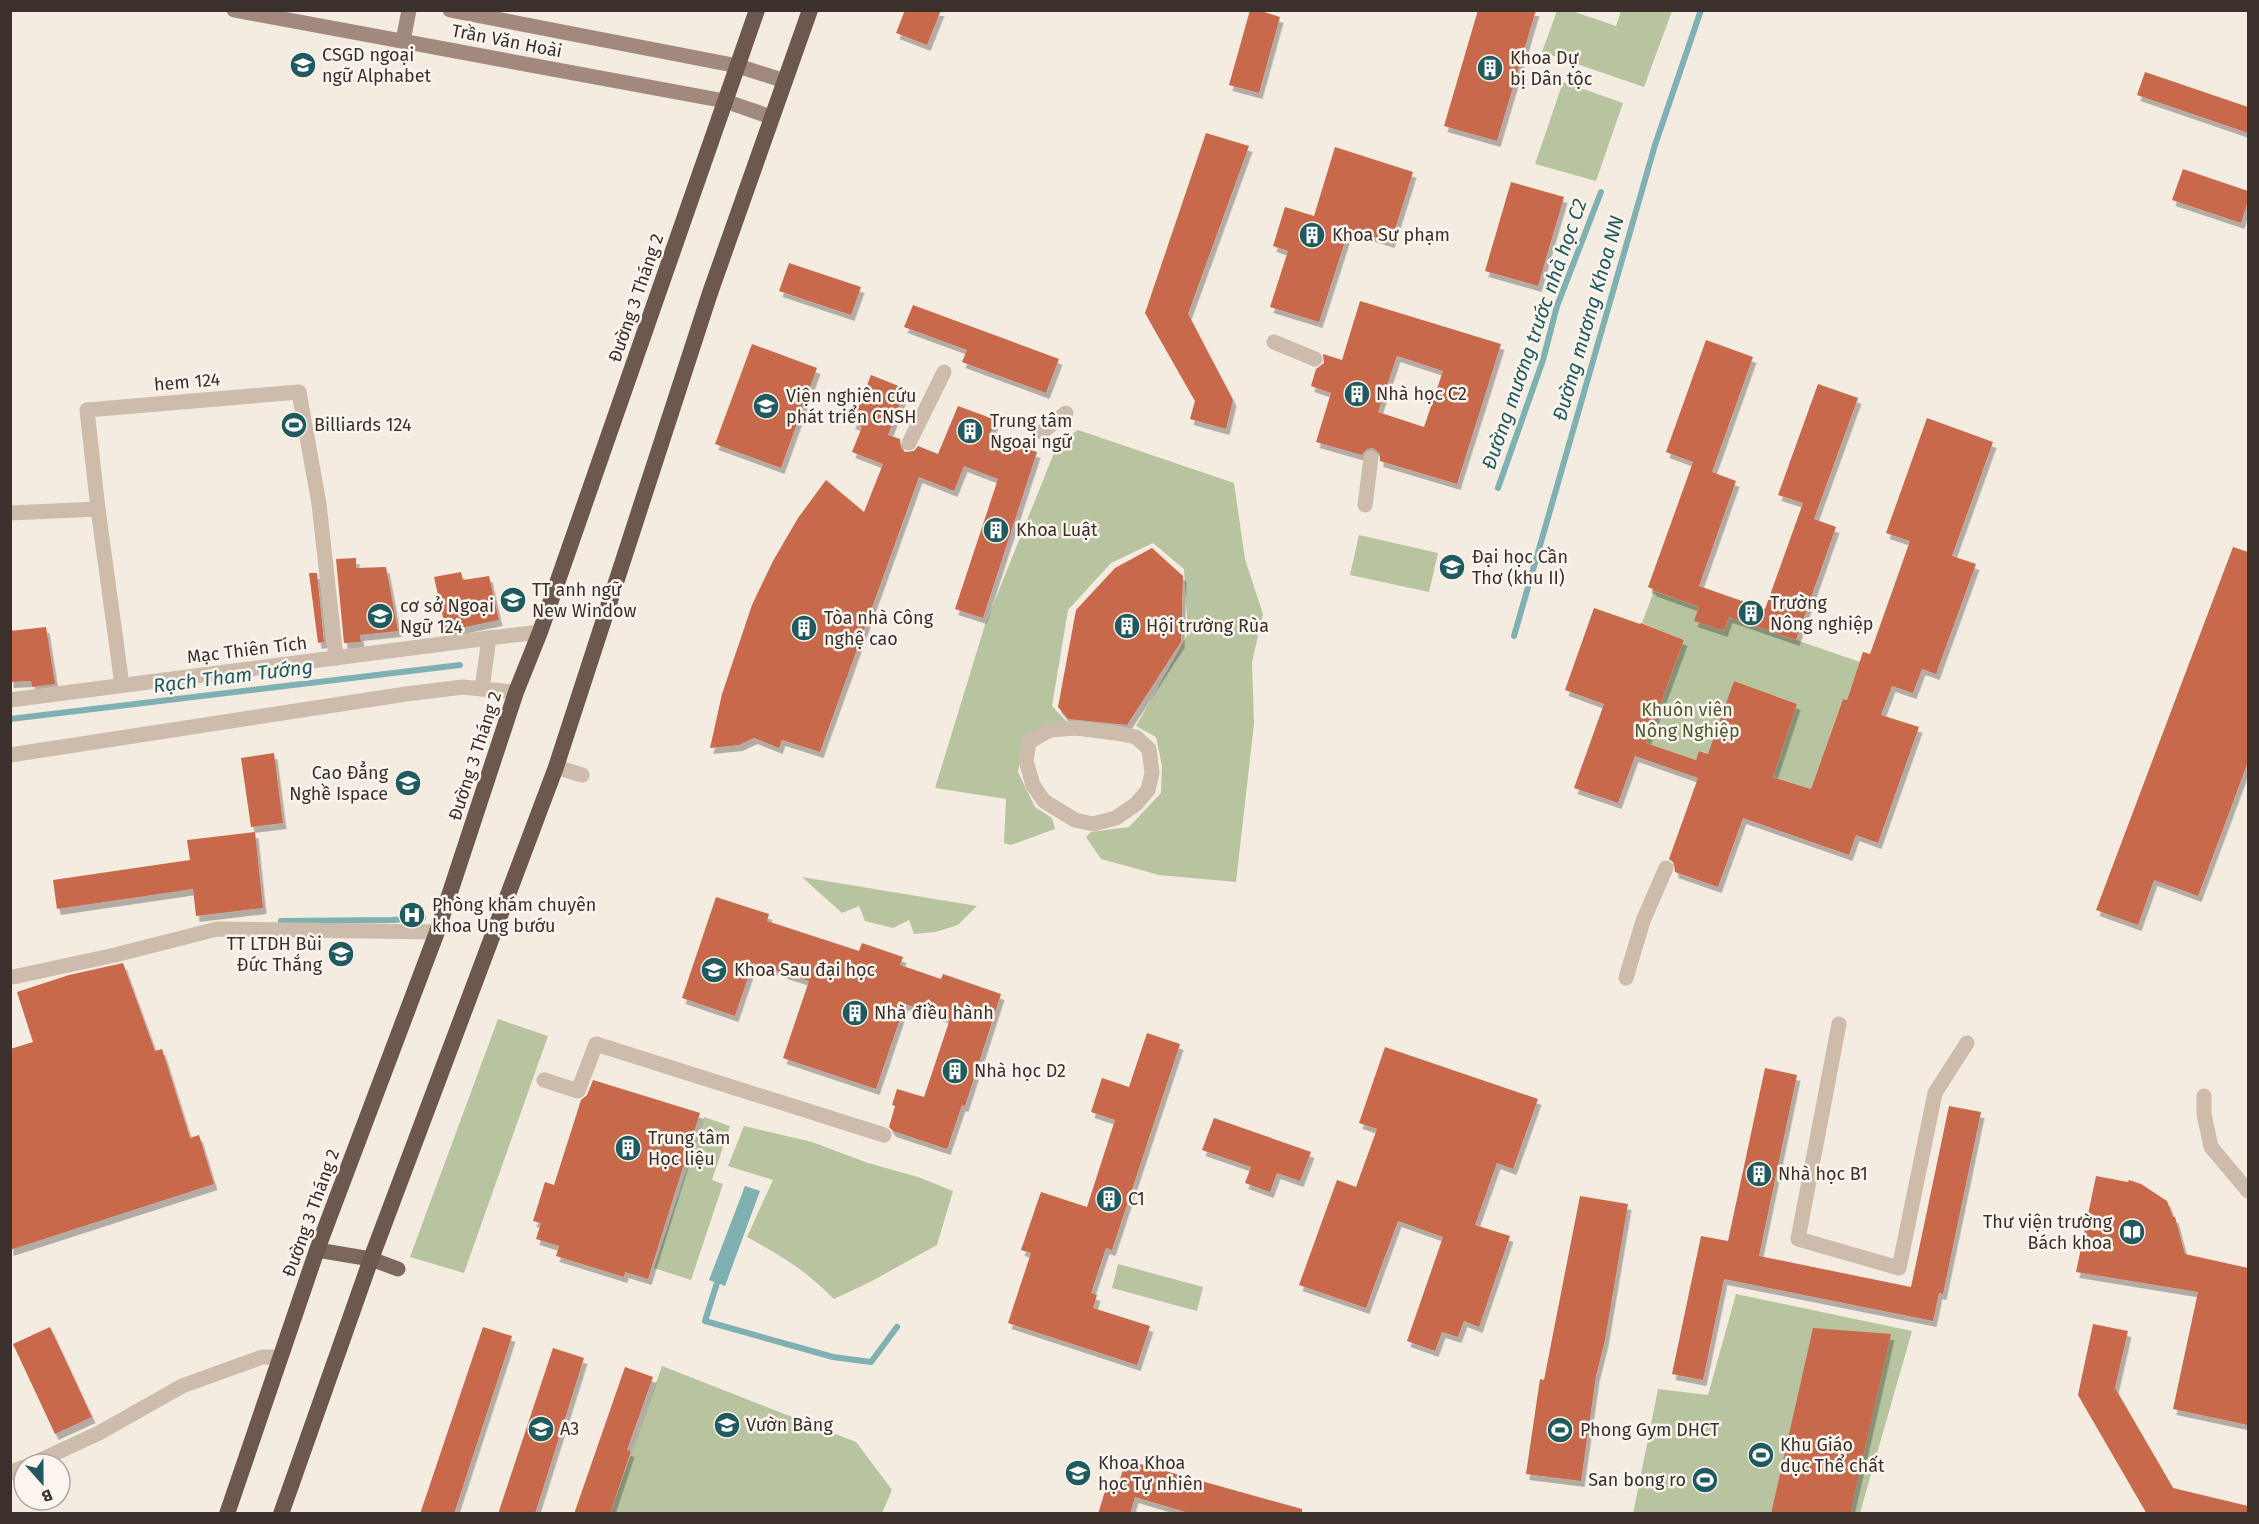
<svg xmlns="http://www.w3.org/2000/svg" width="2259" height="1524" font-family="'Fira Sans',sans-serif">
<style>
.green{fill:#b8c4a0}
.water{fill:#7fb0b2}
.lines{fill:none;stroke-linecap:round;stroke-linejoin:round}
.stream{stroke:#7fb0b2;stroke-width:6}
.building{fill:#c8694b;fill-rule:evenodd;filter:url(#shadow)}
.pedestrian{stroke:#cdbbac;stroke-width:15}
.minor{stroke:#cdbbac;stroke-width:15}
.secondary{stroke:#a18a7d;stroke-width:15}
.primary{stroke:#7d675c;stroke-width:15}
.trunk{stroke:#6c584f;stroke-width:16}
.labels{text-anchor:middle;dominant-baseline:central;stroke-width:5;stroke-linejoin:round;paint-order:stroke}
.street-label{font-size:18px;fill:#3b302b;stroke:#fbf5ee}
.poi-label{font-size:18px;fill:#3b302b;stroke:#fbf5ee;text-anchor:start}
.park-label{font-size:18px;fill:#4a5a2e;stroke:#fbf5ee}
.water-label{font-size:20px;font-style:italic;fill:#1f5a5e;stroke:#fbf5ee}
</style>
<defs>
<filter id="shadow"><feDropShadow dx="3.5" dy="6" stdDeviation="0" flood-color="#0004"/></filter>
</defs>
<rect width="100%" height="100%" fill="#f4ebe1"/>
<g class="green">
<path d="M1557,11H1572L1616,26L1621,11H1672L1644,87L1542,52Z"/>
<path d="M1563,82L1623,103L1596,181L1535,164Z"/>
<path d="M1078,430L1234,483L1245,559L1263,614L1252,662L1254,724L1236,882L1159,875L1101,859L1086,837L1091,832L1129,827L1161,793L1162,766L1156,737L1136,726L1188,634L1184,569L1153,543L1111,563L1068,610L1052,706L1068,723L1024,740L1018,772L1035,807L1052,818L1055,829L1011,845L1004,843L1006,799L935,788L985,625L1058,443Z"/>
<path d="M1359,535L1438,553L1429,592L1350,575Z"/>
<path d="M1654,591L1699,607L1695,621L1724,631L1729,617L1860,662L1847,700L1843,699L1811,789L1740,766L1778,761L1797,704L1734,681L1714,756L1700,751L1696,760L1646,743L1684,640L1642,623Z"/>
<path d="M802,877L977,906L958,925L935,932L914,934L909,920L893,928L865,921L859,906L842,913Z"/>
<path d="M498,1019L548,1036L464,1273L410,1257Z"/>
<path d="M704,1117L730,1126L712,1180L723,1184L691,1280L654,1268Z"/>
<path d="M744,1126L812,1142L868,1163L918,1177L953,1191L937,1245L870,1282L834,1299C805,1270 782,1256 747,1237L773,1180L728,1166Z"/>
<path d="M1118,1264L1203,1287L1197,1311L1112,1288Z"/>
<path d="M1736,1294L1912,1331L1860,1513L1633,1514L1658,1389L1708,1395Z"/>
<path d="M662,1366L856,1442L892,1490L882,1513L610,1514Z"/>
</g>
<path class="water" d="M745,1186L760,1191L725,1286L709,1280Z"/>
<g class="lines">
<g class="stream">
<path d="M1498,488L1543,360L1557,306L1601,192"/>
<path d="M1514,636L1655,145L1701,10"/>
<path d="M10,719L460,665"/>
<path d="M281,921L392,920L423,918"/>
<path d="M717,1283L705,1321L833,1357L871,1362L897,1327"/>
</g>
</g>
<g class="building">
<path d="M905,10H941L927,45L896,33Z"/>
<path d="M1250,10H1258L1280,17L1259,93L1229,85Z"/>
<path d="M1478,10H1536L1497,141L1444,126Z"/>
<path d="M2145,72L2248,107V133L2137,95Z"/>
<path d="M1206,133L1249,146L1188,314L1233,400L1226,429L1190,419L1195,401L1145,313Z"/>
<path d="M1335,147L1413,172L1391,242L1349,229L1319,322L1270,307L1288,251L1273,246L1285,207L1314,216Z"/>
<path d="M2183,169L2248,191V201L2241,223L2172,200Z"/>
<path d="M1511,182L1564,197L1538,286L1485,271Z"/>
<path d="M789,263L861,287L851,315L779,291Z"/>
<path d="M1360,301L1501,344L1457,484L1380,461V454L1373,448L1367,449L1362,455L1316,442L1331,393L1311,386L1316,369L1324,363L1323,354L1342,360ZM1397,356L1443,371L1424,427L1378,412Z"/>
<path d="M913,305L1059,359L1046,393L962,362L967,350L904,327Z"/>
<path d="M1706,340L1753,357L1712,472L1736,481L1699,586L1765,609L1803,503L1778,495L1818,384L1858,398L1814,519L1836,527L1796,640L1729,617L1724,631L1694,621L1699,607L1652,590L1653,589L1648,587L1693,462L1666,452Z"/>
<path d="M752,344L817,368L781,468L715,444Z"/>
<path d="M871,375L906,389L888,435L900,439L901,448L905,452L914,451L918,446L938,454L958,406L996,420L989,436L1037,452L983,618L955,609L998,479L964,466L954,491L919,477L820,752L782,740L779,748L754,738L739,745L710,748L722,694L752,605L773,561L798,518L826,480L864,512L883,464L852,452L862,427L852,423Z"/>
<path d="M1927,418L1993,442L1952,556L1976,564L1936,674L1922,669L1913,693L1892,686L1881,715L1919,727L1878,843L1856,835L1849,855L1743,818L1718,887L1675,872L1674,863L1669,859L1698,778L1635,756L1618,803L1574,788L1604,704L1565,690L1594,608L1640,624L1641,623L1684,640L1646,743L1696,760L1699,751L1708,754L1734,681L1797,704L1773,777L1811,789L1843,699L1847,700L1863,652L1870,654L1910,541L1886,533Z"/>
<path d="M2233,547L2248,552V762L2198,896L2154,880L2138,925L2096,910Z"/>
<path d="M1152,548L1183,576L1181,642L1127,725L1068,719L1058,707L1076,610L1115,568Z"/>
<path d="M356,558V568L386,567L398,631L360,635L361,642L344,643L336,559Z"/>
<path d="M461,572L463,580L489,576L499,620L446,631L434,577Z"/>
<path d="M309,573H317L324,642L318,643Z"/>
<path d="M46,627L55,684L32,687L31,681L10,682V631Z"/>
<path d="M274,753L283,823L251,827L241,758Z"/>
<path d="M255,832L263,908L196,916L193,889L57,909L53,880L190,860L187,840Z"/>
<path d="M716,897L769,914L767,921L859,951L862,943L903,957L900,965L941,979L943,974L1001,994L965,1106L962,1105L947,1149L893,1131L889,1127L895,1106L892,1105L897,1089L924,1097L950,1019L905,1004L876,1089L783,1058L809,981L753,963L735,1016L682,998Z"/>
<path d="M123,963L155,1051L162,1049L190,1138L199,1135L214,1184L10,1250V1049L33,1042L17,992L69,975Z"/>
<path d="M1147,1033L1180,1044L1112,1250L1106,1248L1091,1293L1097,1295L1093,1308L1150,1326L1137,1365L1008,1323L1031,1253L1021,1250L1041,1192L1087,1207L1115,1120L1091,1112L1102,1078L1129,1087Z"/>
<path d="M1385,1047L1538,1099L1513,1169L1497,1163L1475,1225L1510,1236L1479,1327L1464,1321L1458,1337L1442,1332L1435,1351L1407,1341L1443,1237L1398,1221L1366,1308L1299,1285L1337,1180L1356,1187L1377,1129L1359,1123Z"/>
<path d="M1765,1068L1797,1075L1759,1256L1911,1287L1949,1106L1981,1112L1943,1294L1939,1293L1933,1321L1724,1279L1703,1380L1672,1374L1701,1236L1728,1241Z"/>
<path d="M593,1080L700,1113L648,1279L625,1272L624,1277L556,1256L559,1246L536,1239L541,1223L533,1221L545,1182L554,1185L581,1100L587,1095Z"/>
<path d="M1214,1118L1311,1152L1300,1181L1277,1173L1270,1192L1245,1183L1251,1167L1202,1150Z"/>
<path d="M2096,1176L2128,1182L2129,1180L2141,1184L2167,1201L2173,1217H2175L2185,1254L2248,1268V1425L2173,1409L2198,1292L2076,1272Z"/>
<path d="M1580,1196L1628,1204L1605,1340L1596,1376L1581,1481L1526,1474L1540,1379L1544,1380Z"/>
<path d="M2093,1324L2128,1331L2115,1388L2173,1488L2248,1506V1514H2147L2078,1395Z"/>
<path d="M50,1327L92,1417L55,1434L13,1344Z"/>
<path d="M483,1327L512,1336L454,1514H420Z"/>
<path d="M1813,1328L1891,1334L1850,1514H1771Z"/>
<path d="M553,1348L584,1358L535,1514H498Z"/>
<path d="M625,1367L653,1377L627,1450L631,1451L610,1514H574Z"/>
<path d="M1126,1460L1302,1509V1514H1192L1135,1497L1130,1514H1098L1105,1491L1116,1492Z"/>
</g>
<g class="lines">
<g class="pedestrian">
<path d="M1274,342L1315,359"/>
<path d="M1042,432L1066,413"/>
<path d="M909,443L944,372"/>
<path d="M1365,505L1371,458"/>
<path d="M1076,728L1116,733L1136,737L1149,749L1152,773L1148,790L1136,804L1116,818L1093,824L1075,820L1044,801L1033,785L1026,761L1029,742L1050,730Z"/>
<path d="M1626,978L1643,921L1666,868"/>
<path d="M1839,1024L1798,1239L1899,1268L1935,1093L1967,1043"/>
<path d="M544,1080L578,1091L596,1044L884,1135"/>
<path d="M2204,1096V1114L2211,1147L2248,1191"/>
</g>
<g class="minor">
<path d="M10,513L98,509"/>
<path d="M122,685L98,509L87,410L299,392L319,504L336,658"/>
<path d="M516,692L482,689L489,638L540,632"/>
<path d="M10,700L489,638"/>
<path d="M10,755L406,694L463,687L482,689"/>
<path d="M556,767L582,775"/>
<path d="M13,977L115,955L217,929L437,932"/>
<path d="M32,1464L99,1433L182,1386L262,1357H280"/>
<path d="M10,1473L24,1467"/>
</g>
<g class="secondary">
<path d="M234,10L725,101L771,117"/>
<path d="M450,10L738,66L785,81"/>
<path d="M403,41L409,10"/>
</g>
<path class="primary" d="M317,1250L371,1259L398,1269"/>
<g class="trunk">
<path d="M227,1514L317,1250L437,932L516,692L540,632L757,10"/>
<path d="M281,1514L371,1259L556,767L710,293L810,10"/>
</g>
</g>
<defs>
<symbol id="school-disc" viewBox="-11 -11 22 22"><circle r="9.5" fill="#1f5a5e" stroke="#fbf5ee"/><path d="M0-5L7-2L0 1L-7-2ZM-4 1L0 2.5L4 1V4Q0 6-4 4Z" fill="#fff"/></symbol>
<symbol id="building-disc" viewBox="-11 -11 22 22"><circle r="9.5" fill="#1f5a5e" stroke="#fbf5ee"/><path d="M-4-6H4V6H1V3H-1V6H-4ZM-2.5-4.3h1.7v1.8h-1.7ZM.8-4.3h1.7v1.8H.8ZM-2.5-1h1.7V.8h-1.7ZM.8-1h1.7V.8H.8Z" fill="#fff"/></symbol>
<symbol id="stadium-disc" viewBox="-11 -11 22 22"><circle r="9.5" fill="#1f5a5e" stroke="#fbf5ee"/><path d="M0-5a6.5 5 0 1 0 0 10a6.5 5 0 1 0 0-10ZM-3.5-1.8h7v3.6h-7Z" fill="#fff"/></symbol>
<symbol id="university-disc" viewBox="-11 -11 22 22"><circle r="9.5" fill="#1f5a5e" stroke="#fbf5ee"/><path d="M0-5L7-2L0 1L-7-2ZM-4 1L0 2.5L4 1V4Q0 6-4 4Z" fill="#fff"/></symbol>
<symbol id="hospital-disc" viewBox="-11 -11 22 22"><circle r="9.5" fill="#1f5a5e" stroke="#fbf5ee"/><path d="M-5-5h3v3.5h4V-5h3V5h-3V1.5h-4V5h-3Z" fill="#fff"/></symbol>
<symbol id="library-disc" viewBox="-11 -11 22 22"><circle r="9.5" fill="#1f5a5e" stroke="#fbf5ee"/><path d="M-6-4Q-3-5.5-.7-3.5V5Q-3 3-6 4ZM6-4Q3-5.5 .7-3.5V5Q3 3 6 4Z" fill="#fff"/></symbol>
</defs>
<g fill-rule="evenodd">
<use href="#school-disc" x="288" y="50" width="30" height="30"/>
<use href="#building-disc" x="1475" y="53" width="30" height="30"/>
<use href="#building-disc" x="1297" y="220" width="30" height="30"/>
<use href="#building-disc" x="1342" y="379" width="30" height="30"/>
<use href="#school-disc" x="751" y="391" width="30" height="30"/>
<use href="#stadium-disc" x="279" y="410" width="30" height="30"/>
<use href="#building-disc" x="955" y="416" width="30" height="30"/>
<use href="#building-disc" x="981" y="515" width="30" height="30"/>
<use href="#university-disc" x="1437" y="552" width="30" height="30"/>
<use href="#school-disc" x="498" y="585" width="30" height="30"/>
<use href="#building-disc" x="1736" y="598" width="30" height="30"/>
<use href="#school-disc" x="365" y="601" width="30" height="30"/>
<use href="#building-disc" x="1112" y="611" width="30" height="30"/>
<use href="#building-disc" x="789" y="613" width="30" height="30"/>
<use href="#school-disc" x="393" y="768" width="30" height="30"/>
<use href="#hospital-disc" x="397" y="900" width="30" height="30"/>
<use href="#school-disc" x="326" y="939" width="30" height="30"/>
<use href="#university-disc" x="699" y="955" width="30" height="30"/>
<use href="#building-disc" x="840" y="998" width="30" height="30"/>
<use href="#building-disc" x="940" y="1056" width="30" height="30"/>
<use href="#building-disc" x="613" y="1133" width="30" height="30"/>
<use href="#building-disc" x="1744" y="1159" width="30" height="30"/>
<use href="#building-disc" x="1094" y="1184" width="30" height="30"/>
<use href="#library-disc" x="2117" y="1217" width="30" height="30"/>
<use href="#school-disc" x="712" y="1410" width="30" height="30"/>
<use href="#school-disc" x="526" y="1414" width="30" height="30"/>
<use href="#stadium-disc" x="1545" y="1415" width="30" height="30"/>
<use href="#stadium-disc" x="1746" y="1440" width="30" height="30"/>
<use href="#school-disc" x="1063" y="1458" width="30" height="30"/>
<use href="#stadium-disc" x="1690" y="1465" width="30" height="30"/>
</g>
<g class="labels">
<g class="street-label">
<text transform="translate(507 41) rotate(11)">Trần Văn Hoài</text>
<text transform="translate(636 298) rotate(-71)">Đường 3 Tháng 2</text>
<text transform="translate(187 382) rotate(-5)">hem 124</text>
<text transform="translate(247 650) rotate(-7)">Mạc Thiên Tích</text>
<text transform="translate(475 756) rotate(-72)">Đường 3 Tháng 2</text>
<text transform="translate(311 1213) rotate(-70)">Đường 3 Tháng 2</text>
</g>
<g class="poi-label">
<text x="322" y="55">CSGD ngoại<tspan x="322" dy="21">ngữ Alphabet</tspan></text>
<text x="1510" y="58">Khoa Dự<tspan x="1510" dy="21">bị Dân tộc</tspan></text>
<text x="1332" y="235">Khoa Sư phạm</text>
<text x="1376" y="394">Nhà học C2</text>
<text x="786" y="396">Viện nghiên cứu<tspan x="786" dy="21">phát triển CNSH</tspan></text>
<text x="990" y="421">Trung tâm<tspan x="990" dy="21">Ngoại ngữ</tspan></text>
<text x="314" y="425">Billiards 124</text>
<text x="1016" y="530">Khoa Luật</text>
<text x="1472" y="557">Đại học Cần<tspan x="1472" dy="21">Thơ (khu II)</tspan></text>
<text x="532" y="590">TT anh ngữ<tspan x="532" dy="21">New Window</tspan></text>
<text x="1770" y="603">Trường<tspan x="1770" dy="21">Nông nghiệp</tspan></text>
<text x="400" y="606">cơ sở Ngoại<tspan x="400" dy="21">Ngữ 124</tspan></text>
<text x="824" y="618">Tòa nhà Công<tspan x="824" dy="21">nghệ cao</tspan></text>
<text x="1146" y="626">Hội trường Rùa</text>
<text x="388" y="773" text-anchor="end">Cao Đẳng<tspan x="388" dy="21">Nghề Ispace</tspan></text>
<text x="432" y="905">Phòng khám chuyên<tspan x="432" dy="21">khoa Ung bướu</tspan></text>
<text x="322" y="944" text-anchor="end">TT LTDH Bùi<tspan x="322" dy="21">Đức Thắng</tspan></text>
<text x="734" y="970">Khoa Sau đại học</text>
<text x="874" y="1013">Nhà điều hành</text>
<text x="974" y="1071">Nhà học D2</text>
<text x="648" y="1138">Trung tâm<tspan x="648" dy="21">Học liệu</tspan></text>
<text x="1778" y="1174">Nhà học B1</text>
<text x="1128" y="1199">C1</text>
<text x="2112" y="1222" text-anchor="end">Thư viện trường<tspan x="2112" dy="21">Bách khoa</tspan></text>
<text x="746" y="1425">Vườn Bàng</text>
<text x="560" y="1429">A3</text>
<text x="1580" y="1430">Phong Gym DHCT</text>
<text x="1780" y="1445">Khu Giáo<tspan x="1780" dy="21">dục Thể chất</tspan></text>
<text x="1098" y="1463">Khoa Khoa<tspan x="1098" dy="21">học Tự nhiên</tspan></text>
<text x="1686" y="1480" text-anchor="end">San bong ro</text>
</g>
<g class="park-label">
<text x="1687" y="710">Khuôn viên<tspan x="1687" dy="21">Nông Nghiệp</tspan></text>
</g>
<g class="water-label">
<text transform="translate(1588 318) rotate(-74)">Đường mương Khoa NN</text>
<text transform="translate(1534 334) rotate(-71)">Đường mương trước nhà học C2</text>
<text transform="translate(233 676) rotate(-7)">Rạch Tham Tướng</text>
</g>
</g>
<rect width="2259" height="1524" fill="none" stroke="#3b302b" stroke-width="24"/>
<g transform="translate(42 1482) rotate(159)"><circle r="28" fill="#fbf5ee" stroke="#aea6a0" stroke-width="1.5"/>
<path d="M0-4.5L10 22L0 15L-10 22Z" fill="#1f5a5e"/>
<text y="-9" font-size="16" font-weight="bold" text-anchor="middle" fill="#3b302b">B</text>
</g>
</svg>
